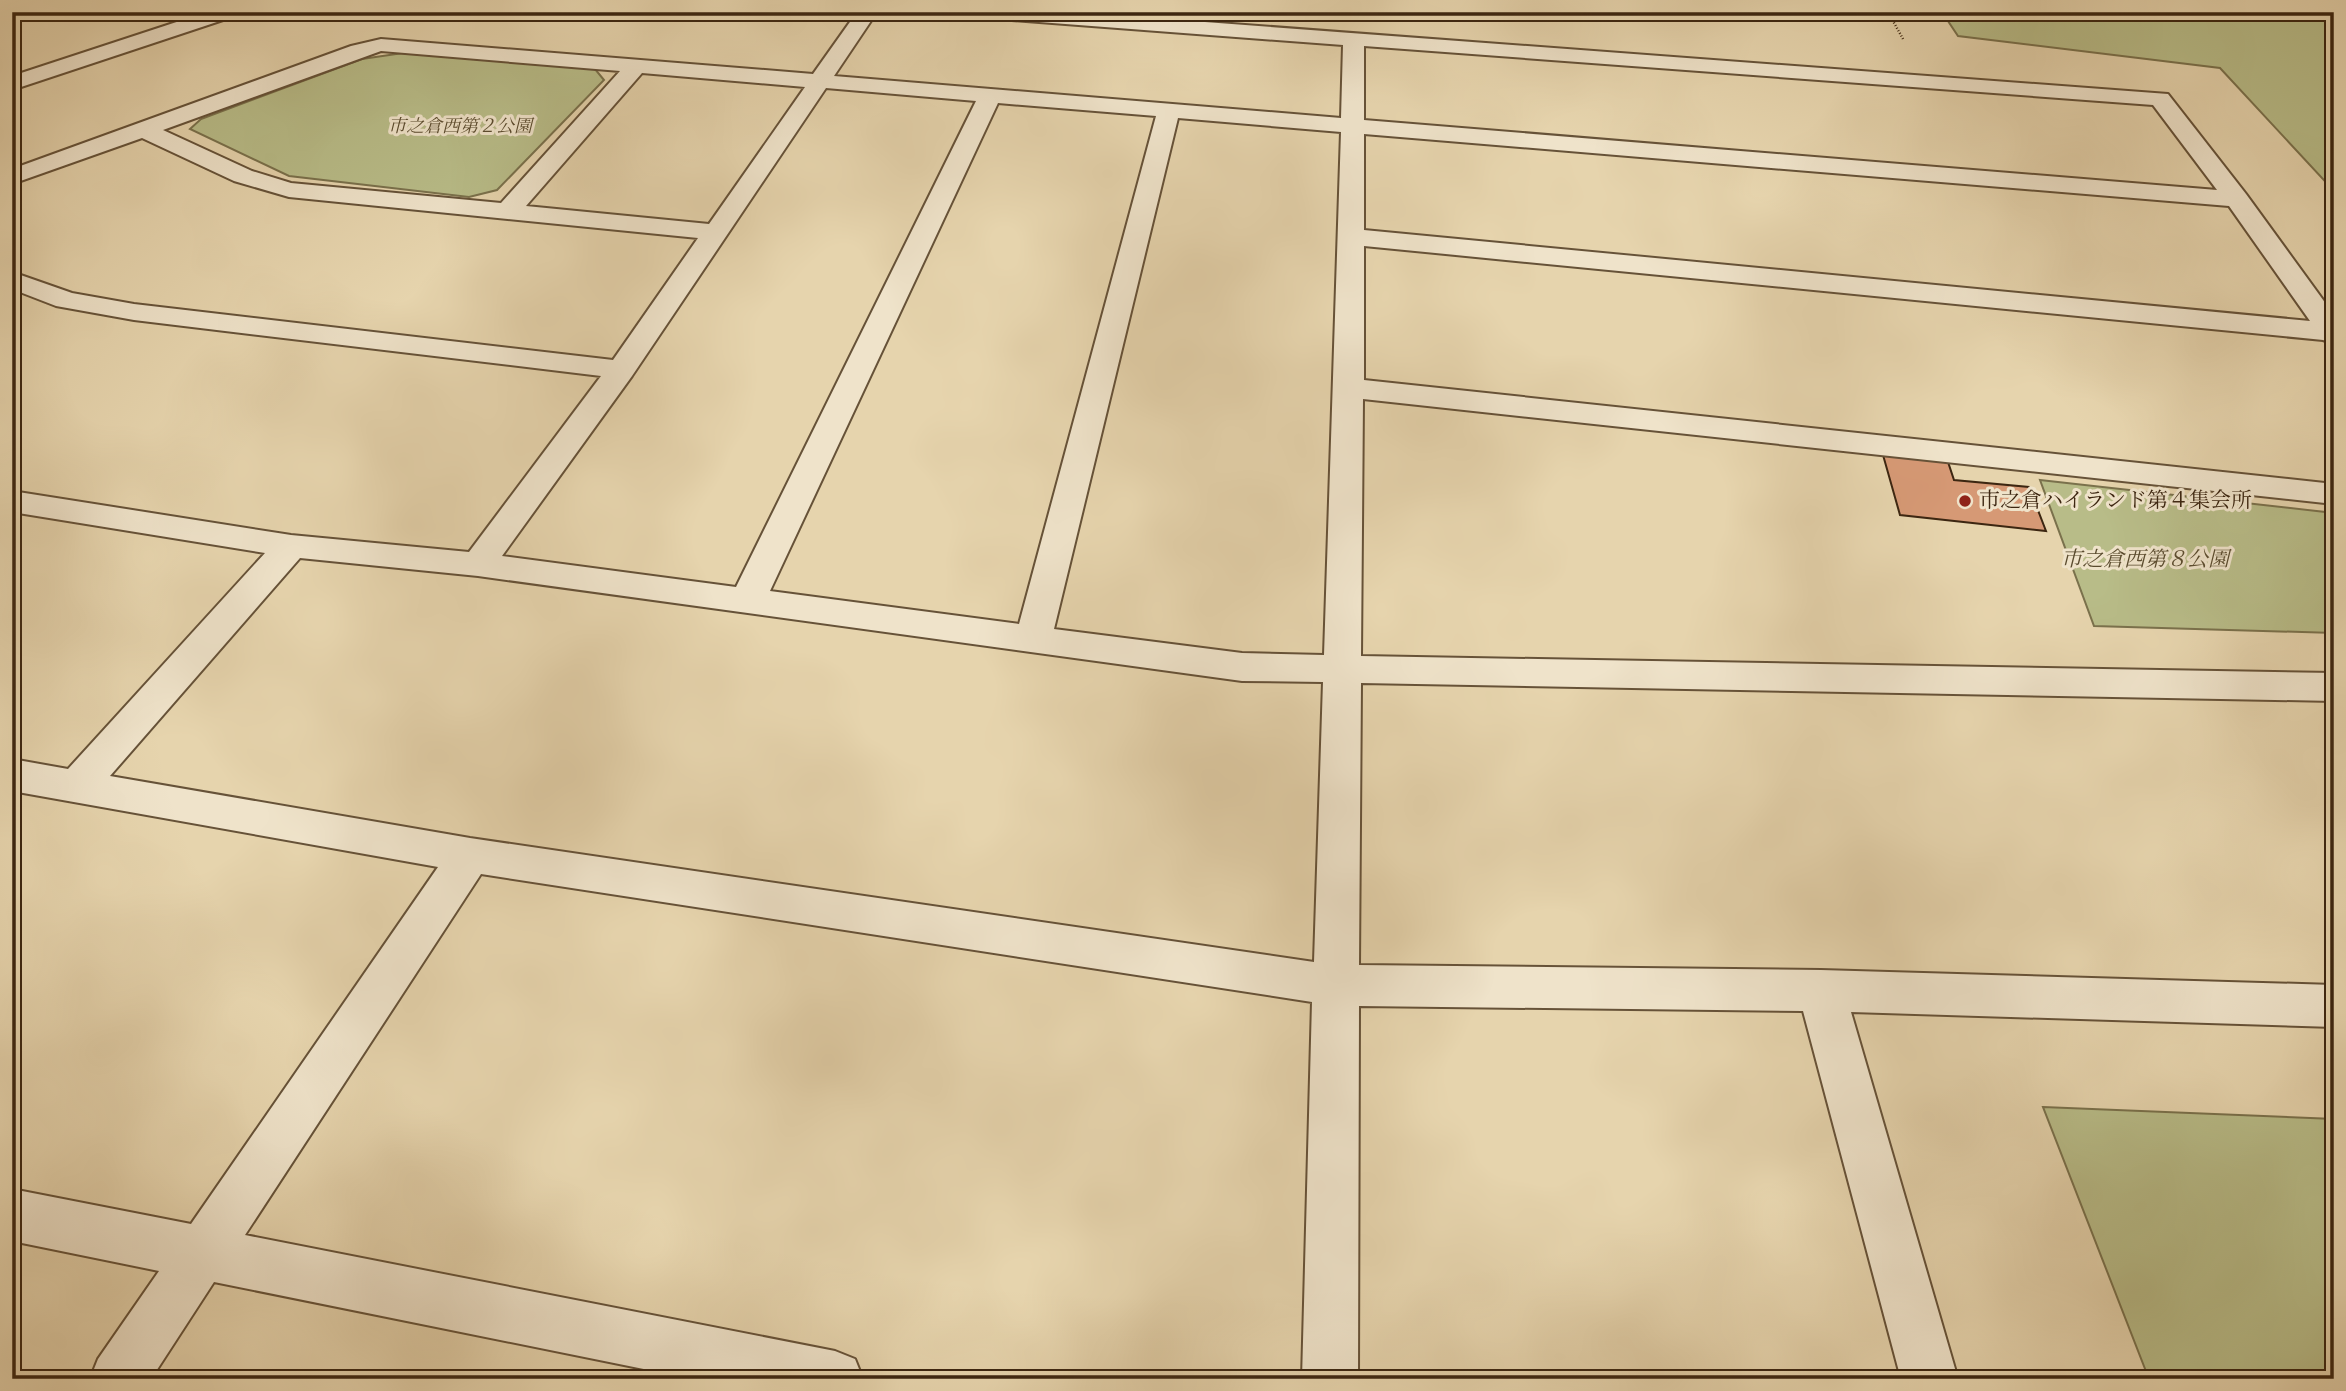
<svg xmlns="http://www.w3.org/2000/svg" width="2346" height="1391" font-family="'Old Standard TT','Noto Serif JP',serif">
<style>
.green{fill:#b8bc88;stroke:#7a714c;stroke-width:2}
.building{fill:#d69975;stroke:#3c2611;stroke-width:2}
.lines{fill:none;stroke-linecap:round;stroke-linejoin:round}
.minor-casing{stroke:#665238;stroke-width:4}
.path{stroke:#3c2611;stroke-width:2.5;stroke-dasharray:1 2;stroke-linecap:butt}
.minor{fill:#efe3ca;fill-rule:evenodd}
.poi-dot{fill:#8f2418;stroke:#efe3ca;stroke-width:2.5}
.labels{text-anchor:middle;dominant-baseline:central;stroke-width:6;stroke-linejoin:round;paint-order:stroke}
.far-park-label{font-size:18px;font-style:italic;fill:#5b4c2f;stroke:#efe3ca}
.poi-label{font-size:21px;fill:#3c2611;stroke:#efe3ca;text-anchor:start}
.park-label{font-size:21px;font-style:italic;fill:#5b4c2f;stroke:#efe3ca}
</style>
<rect width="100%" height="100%" fill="#e6d4ad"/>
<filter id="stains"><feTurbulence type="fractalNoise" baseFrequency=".00286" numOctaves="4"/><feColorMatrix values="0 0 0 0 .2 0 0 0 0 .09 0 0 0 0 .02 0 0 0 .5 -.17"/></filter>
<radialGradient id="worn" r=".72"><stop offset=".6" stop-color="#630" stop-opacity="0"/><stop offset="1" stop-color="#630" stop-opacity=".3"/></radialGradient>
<g class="green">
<path d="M1942,12H2334V191L2220,68L1958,36Z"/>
<path d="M403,53L595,69L604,80L497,190L469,197L289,176L190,129L201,119L362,59Z"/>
<path d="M2040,480L2334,513V633L2094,626Z"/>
<path d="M2043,1107L2334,1119V1379H2149Z"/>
</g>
<path class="building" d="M1883,455L1948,462L1954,480L2029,487L2046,531L1900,515Z"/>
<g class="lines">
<defs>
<g id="minor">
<path d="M207,12H238L235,16L12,90V76Z"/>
<path d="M857,12H877L834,76L1341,118L1343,45L986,18L976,12H1071L2168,94L2246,194L2334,315V344L2323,340L1364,246V380L2334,484V504L1363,399L1361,656L2334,673V701L1361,683L1359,965L1821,970L2334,985V1027L1851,1012L1958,1379H1901L1803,1011L1359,1006L1358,1379H1302L1312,1002L481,874L245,1235L835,1351L855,1359L863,1379H693L214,1282L151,1379H90L98,1359L159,1271L12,1241V1189L191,1224L438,867L12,791V759L68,769L265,553L12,512V491L291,535L469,552L601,376L134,320L56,306L12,289V272L72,293L134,304L613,360L698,238L289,197L234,181L142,138L12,184V169L351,46L381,39L813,74ZM1364,46L2153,105L2217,190L1364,120ZM381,51L620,71L501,203L291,183L252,171L163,130ZM642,73L805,87L709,224L526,206ZM826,88L976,101L736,587L502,556L632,376ZM998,103L1156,116L1019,624L770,591ZM1178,118L1341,132L1324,655L1242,653L1054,629ZM1364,134L2229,206L2310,321L1364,230ZM300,558L478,576L1242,681L1323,682L1314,962L470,838L110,776Z"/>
</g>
</defs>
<use href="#minor" class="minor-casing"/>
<g class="path">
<path d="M291,12L313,20"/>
<path d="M1888,12L1903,39"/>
</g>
<use href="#minor" class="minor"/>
</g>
<circle class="poi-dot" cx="1965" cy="501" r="7"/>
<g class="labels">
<g class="far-park-label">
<text x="460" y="127">市之倉西第２公園</text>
</g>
<g class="poi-label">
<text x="1979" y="501">市之倉ハイランド第４集会所</text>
</g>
<g class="park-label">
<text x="2145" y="560">市之倉西第８公園</text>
</g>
</g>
<rect width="2346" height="1391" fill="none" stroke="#e6d4ad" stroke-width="42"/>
<rect x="14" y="14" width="2318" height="1363" fill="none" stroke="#3c2611" stroke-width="3.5"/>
<rect x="21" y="21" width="2304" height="1349" fill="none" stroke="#3c2611" stroke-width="2"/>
<rect width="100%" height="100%" filter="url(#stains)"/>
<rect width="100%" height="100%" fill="url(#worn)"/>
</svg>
